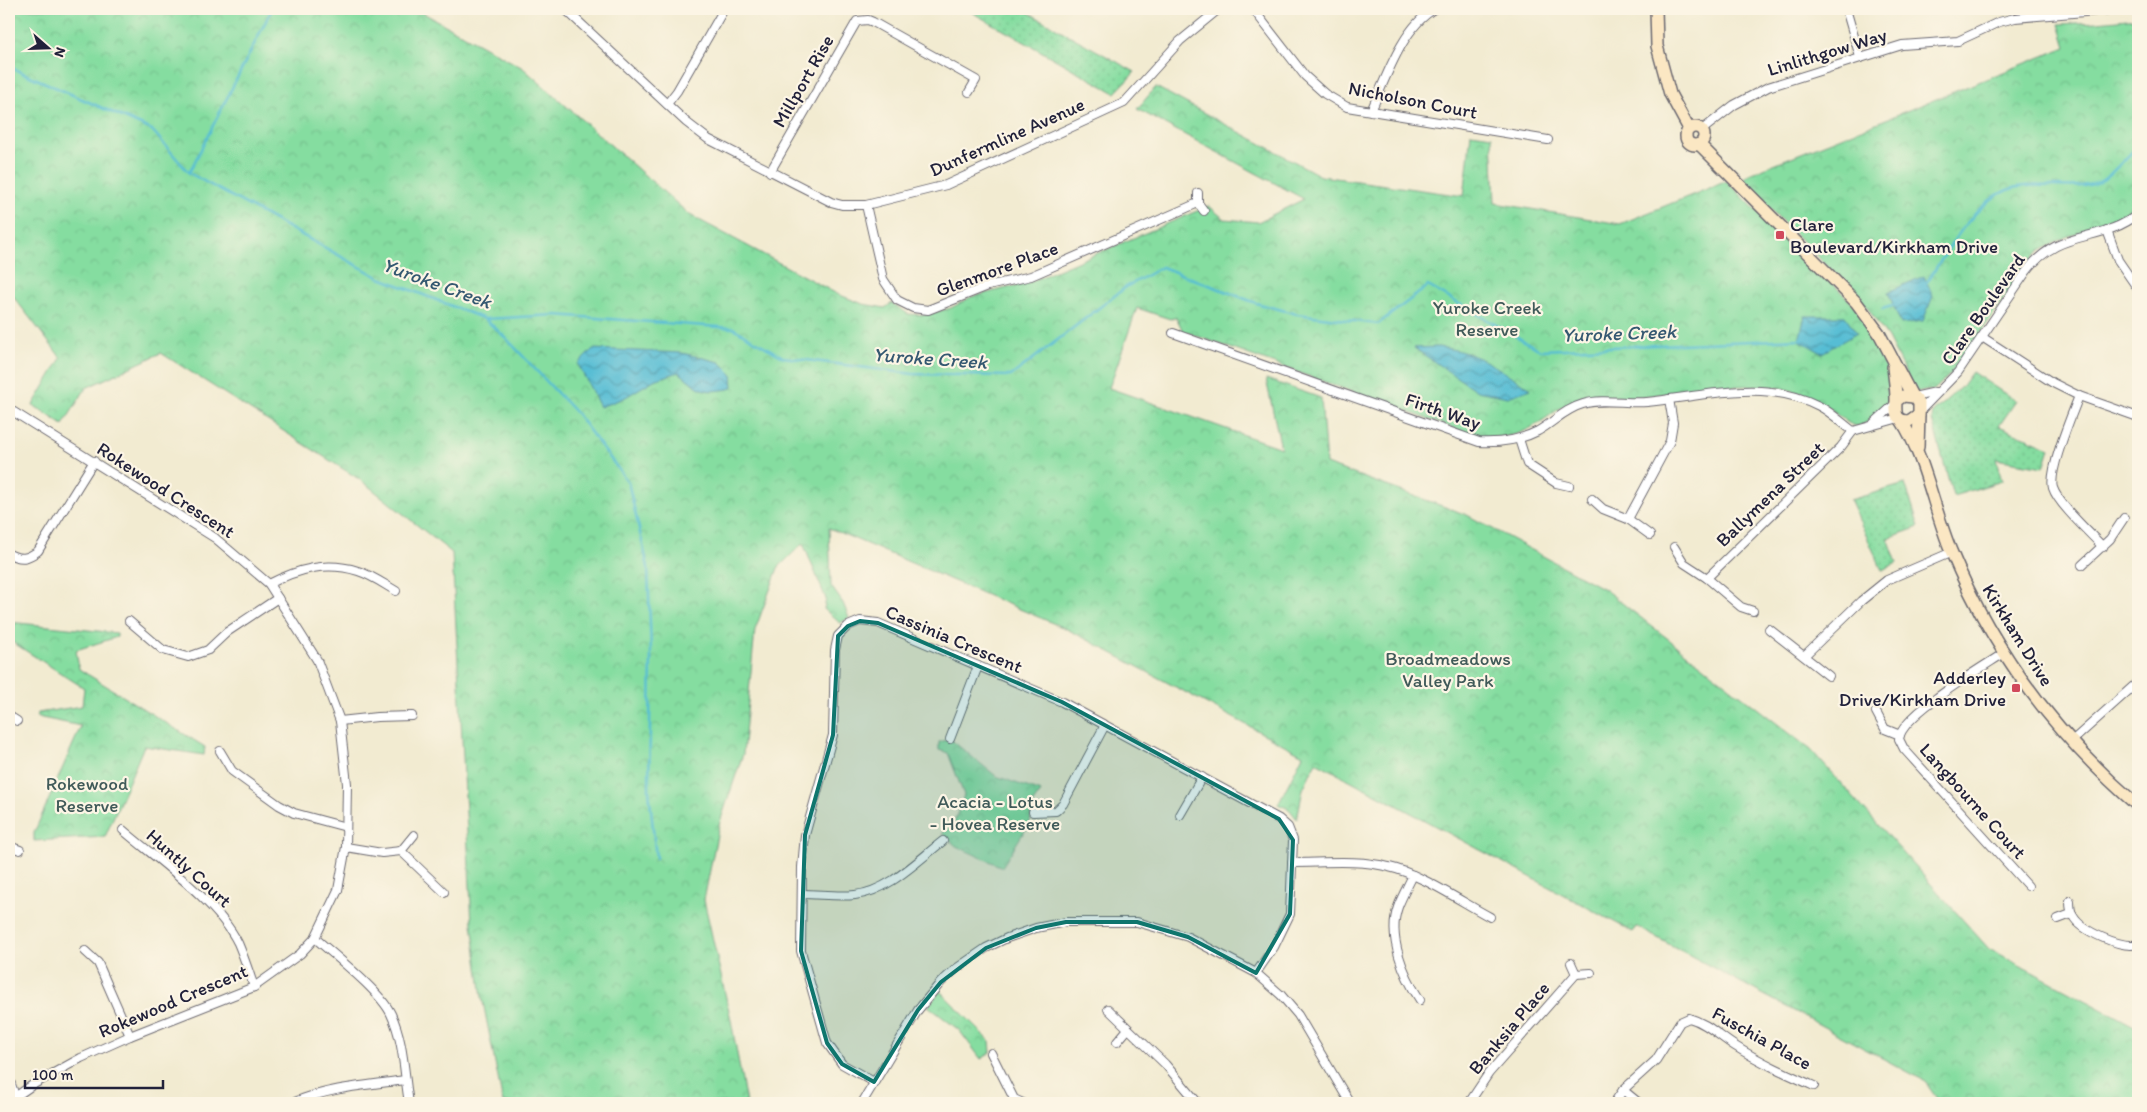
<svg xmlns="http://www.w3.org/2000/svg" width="2147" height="1112" font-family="Itim,sans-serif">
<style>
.grass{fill:url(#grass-dots);stroke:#54806e}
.park{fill:url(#park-crowns);stroke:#54806e}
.water{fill:url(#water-waves);stroke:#3c7088}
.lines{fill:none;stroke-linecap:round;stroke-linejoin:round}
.stream{stroke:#56bdd4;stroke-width:2.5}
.street-casing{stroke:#6b6870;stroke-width:10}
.secondary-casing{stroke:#6b6870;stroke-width:14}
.street{stroke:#fff;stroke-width:8}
.secondary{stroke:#fbe7c3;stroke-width:11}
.marked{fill:#0f766e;fill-opacity:0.2;stroke:#0f766e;stroke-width:4;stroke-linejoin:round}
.poi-dot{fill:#d1495b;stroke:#fcf5e5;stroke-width:2}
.labels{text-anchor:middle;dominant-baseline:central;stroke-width:4.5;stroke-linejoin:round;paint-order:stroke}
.street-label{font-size:19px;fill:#22223b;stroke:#fcf5e5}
.poi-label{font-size:19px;fill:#22223b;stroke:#fcf5e5;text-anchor:start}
.park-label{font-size:19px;fill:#405a59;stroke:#fcf5e5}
.water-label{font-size:20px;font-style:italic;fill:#345871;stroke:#fcf5e5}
</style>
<defs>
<pattern id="grass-dots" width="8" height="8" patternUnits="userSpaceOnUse" patternTransform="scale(1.25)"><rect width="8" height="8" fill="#85dda0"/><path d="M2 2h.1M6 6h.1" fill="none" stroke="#73bd8b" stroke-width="1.8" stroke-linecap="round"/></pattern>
<pattern id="park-crowns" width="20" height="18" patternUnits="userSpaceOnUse" patternTransform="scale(1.25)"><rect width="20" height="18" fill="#85dda0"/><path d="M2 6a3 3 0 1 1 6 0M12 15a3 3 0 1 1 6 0" fill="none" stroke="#73bd8b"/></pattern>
<pattern id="water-waves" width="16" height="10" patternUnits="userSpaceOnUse" patternTransform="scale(1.25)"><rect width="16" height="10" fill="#56bdd4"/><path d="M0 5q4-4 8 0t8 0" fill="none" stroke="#4799ad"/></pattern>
</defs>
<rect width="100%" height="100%" fill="#fcf5e5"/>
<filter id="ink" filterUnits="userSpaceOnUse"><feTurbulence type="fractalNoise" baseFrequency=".02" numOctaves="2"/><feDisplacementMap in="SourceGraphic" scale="10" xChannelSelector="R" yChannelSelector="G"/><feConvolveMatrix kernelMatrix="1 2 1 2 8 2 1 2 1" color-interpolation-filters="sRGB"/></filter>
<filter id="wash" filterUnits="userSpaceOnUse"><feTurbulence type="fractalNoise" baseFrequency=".0096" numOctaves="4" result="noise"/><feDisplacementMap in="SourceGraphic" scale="20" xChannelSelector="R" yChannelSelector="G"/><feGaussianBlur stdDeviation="1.12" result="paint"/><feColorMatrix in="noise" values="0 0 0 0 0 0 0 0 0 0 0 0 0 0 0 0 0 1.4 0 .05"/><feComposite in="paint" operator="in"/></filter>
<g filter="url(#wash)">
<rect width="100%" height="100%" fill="#f2ebd1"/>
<g class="grass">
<path d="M966,9H1022L1135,72L1115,93Z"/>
<path d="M1972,372L2016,401L1999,426L2050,448L2044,467L1996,459L2002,481L1953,496L1932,420L1933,412L1961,387Z"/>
<path d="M1905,484L1919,527L1888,538L1897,563L1882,570L1850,500Z"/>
</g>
<g class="park">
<path d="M9,9H416L523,68L690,215L837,294L863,304L885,308L892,303L908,314L924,315L951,308L971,297L1027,283L1209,206L1224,219L1258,222L1304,199L1137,109L1156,87L1321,176L1464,196L1471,133L1492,136L1495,203L1620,224L1727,181C1752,206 1776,231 1802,256C1820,273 1850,297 1863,317C1879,340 1901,377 1888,404C1884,413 1868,424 1858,426C1848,427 1830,407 1820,402C1785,382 1748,385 1710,388C1683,390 1657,396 1631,397C1614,398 1599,394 1582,398C1569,401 1559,409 1549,416C1523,435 1507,440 1475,436L1183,331L1176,317L1170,319L1137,308L1109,388L1281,448L1266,379L1321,398L1326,464L1467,515L1604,589L1811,750L1989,949L2138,1028V1103H1941L1925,1081L1637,927L1633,932L1316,762L1303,789L1297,819L1289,809L1278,804L1303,755L1069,630L829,528L831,586L843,603L849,618L840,623L824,609L826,599L803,543L778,568L755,630L743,754L719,825L704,900L731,1020L746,1103H503L482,997L472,924L452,553L362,481L161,353L86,388L63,425L33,405L61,358L9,291Z"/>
<path d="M2138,18V208L2110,225L2066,237L2040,251L2025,267L1956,369L1934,390L1915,392L1888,338L1864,303L1742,181L1749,174L2066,47L2059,24L2097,22Z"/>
<path d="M9,622L117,633V637L76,650L79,669L205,747L204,755L144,746L105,837L34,841V833L81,726L37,717L38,713L82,706L84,688L9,640Z"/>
<path d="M950,739L996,776L1041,792L1033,803L1030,822L1002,867L956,846L942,833L953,826L964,795L948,753L939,750V742Z"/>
<path d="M940,991L990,1041L991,1053L981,1059L959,1030L928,1006Z"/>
</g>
<g class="water">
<path d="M1924,276L1933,296L1923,321L1901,324L1888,292Z"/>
<path d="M1805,316H1845L1857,333L1822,353L1799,340Z"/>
<path d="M1438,347C1479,352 1497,368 1531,389L1508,397L1477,391L1414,348Z"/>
<path d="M593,349L682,353L720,362L732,374L733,388C704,394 701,391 679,372L654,380L624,398L600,407L578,364Z"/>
</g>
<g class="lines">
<g class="stream">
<path d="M9,61L14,69L152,130L189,173L380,278L485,319L555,315L733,328L783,357L913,374L1011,376L1126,287L1162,267L1256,303L1297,314L1378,324L1428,286L1540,350L1801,339"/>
<path d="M189,173L272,9"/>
<path d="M1925,285C1946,254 1971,205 2007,190C2034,179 2070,193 2099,182C2108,179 2129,154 2138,146"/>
<path d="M1882,309L1895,305"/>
<path d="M485,319L506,338L577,414L628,482L648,567L651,653L649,790L656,858"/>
</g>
</g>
</g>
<g filter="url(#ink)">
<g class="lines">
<defs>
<g id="street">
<path d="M565,9L686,122L708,139L831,202L842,205H866L946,185L1124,103L1180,41L1219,9"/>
<path d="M1253,9L1305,76L1325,94L1347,107L1548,140"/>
<path d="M1846,9L1860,57"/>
<path d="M667,104L677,91L724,9"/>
<path d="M1371,111C1386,78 1402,28 1434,9"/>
<path d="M1702,130L1734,105L1768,87L1902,45L1958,41L1999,22L2015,18L2120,9"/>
<path d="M770,172L857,21L868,20L873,22L976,80L969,92"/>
<path d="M1198,193V203L1204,211"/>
<path d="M866,205L883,279L897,300L913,308L928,310L988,286L1031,276L1198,203"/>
<path d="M2107,230L2118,260L2138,289"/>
<path d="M1173,333L1479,442C1500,443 1519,441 1538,431C1554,422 1565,409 1583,404C1603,398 1626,404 1647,402C1705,396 1764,378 1819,406C1831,412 1842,423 1853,431L1899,418"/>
<path d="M1982,337L2053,383L2079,396L2138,417"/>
<path d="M2079,396C2072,414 2048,471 2053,488C2058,504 2090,533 2103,547"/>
<path d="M1914,397L1936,392"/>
<path d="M9,409L215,538L269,584L317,660L340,721L347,784L346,847L338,890L315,938L300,954L254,987L130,1036L81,1058L34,1084L9,1101"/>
<path d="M1920,411L1958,372L2026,272C2059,227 2101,244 2138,214"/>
<path d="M1874,423L1895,404"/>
<path d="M1519,439L1527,464L1556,483L1569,486"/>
<path d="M1592,499L1603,509L1628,519L1650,535"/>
<path d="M1628,519L1670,441L1673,423L1669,399"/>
<path d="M1674,547L1684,563L1707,578L1741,607L1753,611"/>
<path d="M9,554C21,560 27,559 38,551L94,461"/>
<path d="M2082,565L2110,539L2124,518"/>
<path d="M1707,578L1841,447L1853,431"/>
<path d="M269,584C298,569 326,561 358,571C371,575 384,584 396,591"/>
<path d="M129,621L163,650L188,657L208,650L227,632L278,598"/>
<path d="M1769,629L1829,676"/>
<path d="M2004,653C1983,667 1901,715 1899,739L1904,749L2028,886"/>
<path d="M1804,656L1861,601L1887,580L1952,552"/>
<path d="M1876,712L1885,729L1900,735"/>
<path d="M9,716L17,721"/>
<path d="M340,721L377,717L412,716"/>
<path d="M950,739L978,666"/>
<path d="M2071,742L2138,682"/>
<path d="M220,751L232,771L279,805L294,813L346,827"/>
<path d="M1033,812L1056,811L1063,804L1105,725"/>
<path d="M1180,815L1202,777"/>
<path d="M123,830C159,861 217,901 238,943C244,957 249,972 254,987"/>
<path d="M414,835L401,851L444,892"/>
<path d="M9,846L20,850"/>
<path d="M346,847L382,853L401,851"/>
<path d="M1292,863C1323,863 1359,859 1389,867C1421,874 1460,901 1490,917"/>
<path d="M1413,875C1408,886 1402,896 1398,907C1387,937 1404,976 1420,1000"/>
<path d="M802,894C819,894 838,897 855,895C889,891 917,861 943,841"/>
<path d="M2070,901C2070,906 2070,911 2073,916C2081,931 2122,949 2138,944"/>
<path d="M2058,919L2071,914"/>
<path d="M315,938C335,956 380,991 391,1014C404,1041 404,1074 409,1103"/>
<path d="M85,951L98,963L130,1036"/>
<path d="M1571,963L1576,974L1591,973"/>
<path d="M1108,1009L1165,1064L1198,1103"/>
<path d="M1117,1042L1128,1029"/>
<path d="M991,1053L1014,1099L1023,1103"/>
<path d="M9,1078L15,1096"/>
<path d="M874,1082L842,1064L827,1043L801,951L802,867L805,835L833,735L835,650L838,636L848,626L860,621L878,623L1062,702L1279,819L1288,827L1293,840L1290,914L1274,947L1256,973"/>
<path d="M1623,1090L1639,1103"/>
<path d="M292,1103C327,1088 368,1085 405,1080"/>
<path d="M862,1103L918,1010L941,982L957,968L986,948L1007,938L1036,928L1066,922H1137L1188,937L1256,973L1281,995L1298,1015L1350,1103"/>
<path d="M1469,1103L1489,1073L1576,974"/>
<path d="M1614,1103L1623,1090L1656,1060L1680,1022L1689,1018C1707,1023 1719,1036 1735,1046C1760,1062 1787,1074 1814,1086"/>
</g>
<g id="secondary">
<path d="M1656,9L1657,46L1670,94L1689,129"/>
<circle cx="1695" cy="136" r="9"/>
<path d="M1699,144L1856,302L1879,333L1912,396"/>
<path d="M1893,367C1894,377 1896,388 1896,399C1896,410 1893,421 1909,421L1919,414V403L1914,397L1903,396L1896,401"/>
<path d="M1901,420C1926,458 1933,508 1951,551C1992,650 2057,736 2138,806"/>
<path d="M1918,447L1919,414"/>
</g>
</defs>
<use href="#street" class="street-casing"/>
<use href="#secondary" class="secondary-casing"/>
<use href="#street" class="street"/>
<use href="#secondary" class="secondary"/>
</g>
</g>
<path class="marked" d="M860,621L878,623L1062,702L1279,819L1293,840L1290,914L1256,973L1188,937L1137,922H1066L1036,928L986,948L941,982L918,1010L874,1082L842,1064L827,1043L801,951L805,835L833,735L838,636L848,626Z"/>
<g class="poi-dot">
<rect x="1775" y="230" width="10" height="10" rx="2.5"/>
<rect x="2011" y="683" width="10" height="10" rx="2.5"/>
</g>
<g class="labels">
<g class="street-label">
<text transform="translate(1827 52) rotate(-17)">Linlithgow Way</text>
<text transform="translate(803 81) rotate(-60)">Millport Rise</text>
<text transform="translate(1413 100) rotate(11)">Nicholson Court</text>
<text transform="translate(1007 137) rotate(-24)">Dunfermline Avenue</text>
<text transform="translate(997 269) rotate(-20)">Glenmore Place</text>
<text transform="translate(1983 309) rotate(-55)">Clare Boulevard</text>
<text transform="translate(1443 411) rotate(19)">Firth Way</text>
<text transform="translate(166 490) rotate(33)">Rokewood Crescent</text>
<text transform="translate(1770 494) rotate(-44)">Ballymena Street</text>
<text transform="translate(2018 635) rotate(58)">Kirkham Drive</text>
<text transform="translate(954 639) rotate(23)">Cassinia Crescent</text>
<text transform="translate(1973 801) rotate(48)">Langbourne Court</text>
<text transform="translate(189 868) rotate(42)">Huntly Court</text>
<text transform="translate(173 1001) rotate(-23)">Rokewood Crescent</text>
<text transform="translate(1509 1028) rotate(-50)">Banksia Place</text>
<text transform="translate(1762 1038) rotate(29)">Fuschia Place</text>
</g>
<g class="poi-label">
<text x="1790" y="224">Clare<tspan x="1790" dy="22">Boulevard/Kirkham Drive</tspan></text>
<text x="2006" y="677" text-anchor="end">Adderley<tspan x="2006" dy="22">Drive/Kirkham Drive</tspan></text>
</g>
<g class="park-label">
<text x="1487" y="307">Yuroke Creek<tspan x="1487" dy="22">Reserve</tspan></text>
<text x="1448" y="658">Broadmeadows<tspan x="1448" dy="22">Valley Park</tspan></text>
<text x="87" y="783">Rokewood<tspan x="87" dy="22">Reserve</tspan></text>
<text x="995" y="801">Acacia - Lotus<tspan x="995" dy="22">- Hovea Reserve</tspan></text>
</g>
<g class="water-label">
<text transform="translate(437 283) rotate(20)">Yuroke Creek</text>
<text transform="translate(1619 333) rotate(-2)">Yuroke Creek</text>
<text transform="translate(930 358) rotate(4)">Yuroke Creek</text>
</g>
</g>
<rect width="2147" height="1112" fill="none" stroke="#fcf5e5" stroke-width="30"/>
<g transform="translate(48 48) rotate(110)" stroke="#fcf5e5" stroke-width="4" paint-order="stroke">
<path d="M0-4L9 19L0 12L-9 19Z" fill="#22223b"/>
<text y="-8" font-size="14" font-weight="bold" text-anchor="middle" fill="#22223b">N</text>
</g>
<path d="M25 1080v8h138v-8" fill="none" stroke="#22223b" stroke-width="2.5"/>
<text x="32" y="1080" font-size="15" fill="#22223b" stroke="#fcf5e5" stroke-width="4" paint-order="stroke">100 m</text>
</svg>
